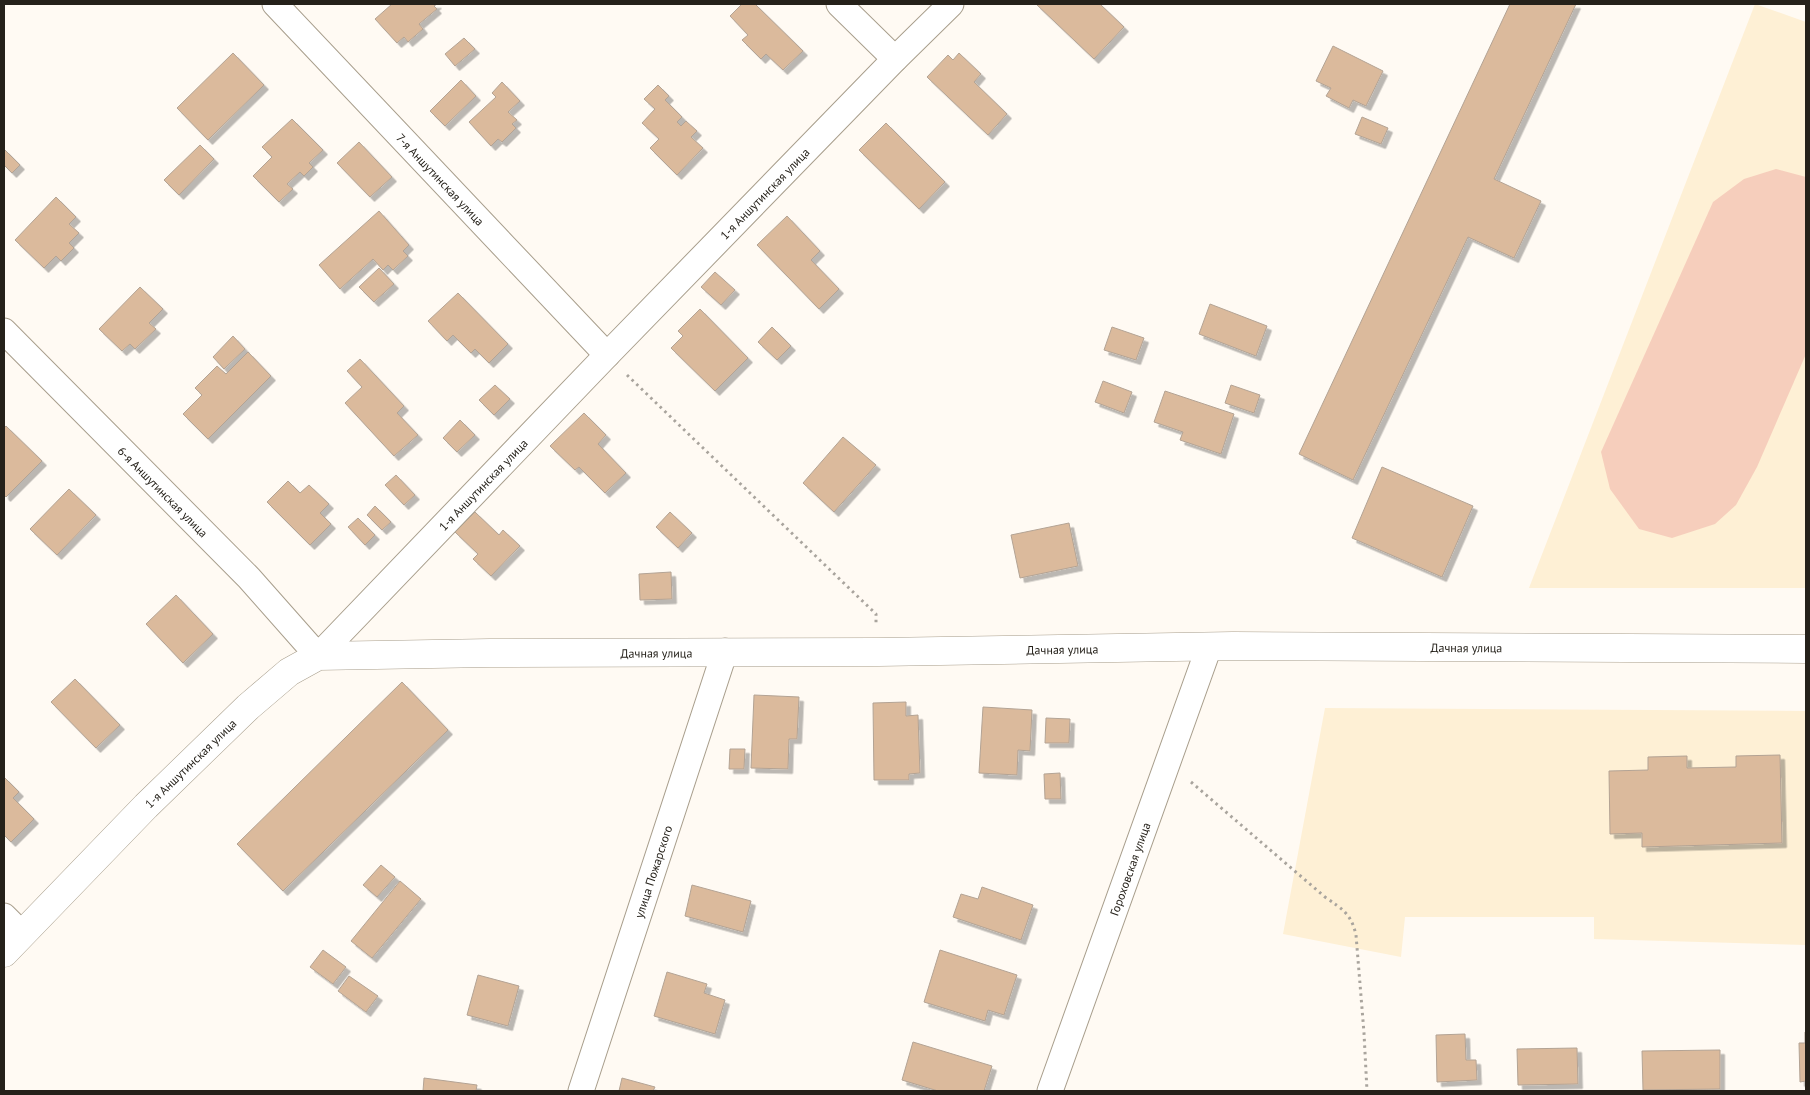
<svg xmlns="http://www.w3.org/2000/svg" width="1810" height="1095" font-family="'PT Sans',sans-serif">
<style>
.built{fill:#fef0d5}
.green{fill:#f6cebc}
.building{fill:#dbba9c;stroke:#b3a394;filter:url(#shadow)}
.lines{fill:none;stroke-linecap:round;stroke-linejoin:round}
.street-casing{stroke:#a89e8c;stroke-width:27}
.secondary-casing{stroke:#a89e8c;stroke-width:29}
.path{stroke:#a9a49d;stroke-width:3;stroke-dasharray:2.5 4;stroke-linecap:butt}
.street{stroke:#fff;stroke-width:25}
.secondary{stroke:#fff;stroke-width:28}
.labels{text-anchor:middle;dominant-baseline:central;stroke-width:5;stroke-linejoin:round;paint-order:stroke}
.street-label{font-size:12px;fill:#25211a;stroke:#fff}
</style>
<defs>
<filter id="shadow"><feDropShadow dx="4.5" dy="4.5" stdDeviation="0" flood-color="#0004"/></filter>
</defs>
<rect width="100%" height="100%" fill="#fffaf3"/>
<g class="built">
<path d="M1755,4L1806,22V588H1529Z"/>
<path d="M1325,708L1806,711V945L1594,939V917H1405L1401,957L1283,934Z"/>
</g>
<path class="green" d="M1776,169L1806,177V354L1757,467L1736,505L1715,524L1672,538L1639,529L1610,489L1601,452L1713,202L1744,179Z"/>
<g class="building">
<path d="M392,4H437L434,6L437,9L419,24L423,29L408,42L404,37L397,43L375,19Z"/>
<path d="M742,4H755L803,51L783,70L766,54L761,59L742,40L748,35L730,16Z"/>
<path d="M1036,4H1100L1124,27L1094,59Z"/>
<path d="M1510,4H1576L1494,179L1541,201L1514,258L1468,237L1353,480L1299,454Z"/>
<path d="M464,38L475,49L455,66L445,54Z"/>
<path d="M1333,46L1383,71L1366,106L1353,100L1349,108L1326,96L1331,88L1316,81Z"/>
<path d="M233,53L264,85L208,140L177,108Z"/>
<path d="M959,53L981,74L974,82L1007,114L988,135L927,77L948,55L953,60Z"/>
<path d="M461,80L476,96L445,126L430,111Z"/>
<path d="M502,82L520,101L508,112L517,120L512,124L516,128L502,142L498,139L491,146L469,122L496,97L492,93Z"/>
<path d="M658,85L669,96L665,100L682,117L677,122L681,126L686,121L697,131L691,137L703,148L677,175L650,148L659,139L642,123L655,109L644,99Z"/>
<path d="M1362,117L1388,128L1381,144L1355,134Z"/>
<path d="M292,119L323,150L309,163L313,167L304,176L300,172L287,184L293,189L279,202L253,176L272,157L262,147Z"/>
<path d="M886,123L945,182L919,209L859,150Z"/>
<path d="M359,142L392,177L370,197L337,163Z"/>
<path d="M200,145L214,159L179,195L164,180Z"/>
<path d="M4,149L20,165L12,173L4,165Z"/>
<path d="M56,197L76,217L69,224L79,233L69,243L74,248L61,261L56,256L44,268L15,240Z"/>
<path d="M379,211L409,245L403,251L408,256L393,270L388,265L383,270L373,259L340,289L319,265Z"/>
<path d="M787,216L820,251L811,260L839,289L819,309L757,245Z"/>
<path d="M379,268L394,284L374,302L359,287Z"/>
<path d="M715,272L735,290L721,305L701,287Z"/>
<path d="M140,287L163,309L149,323L156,329L135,349L130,344L122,351L99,329Z"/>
<path d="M458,293L508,344L489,363L475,349L471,353L453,335L447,341L428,321Z"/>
<path d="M1210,304L1267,326L1256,356L1199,334Z"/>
<path d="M700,309L748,358L715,391L671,348L683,336L678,331Z"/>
<path d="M772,327L791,346L777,360L758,342Z"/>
<path d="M1112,327L1144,338L1136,360L1104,350Z"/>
<path d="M233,336L245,349L224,369L213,357Z"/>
<path d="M248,352L271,376L208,439L183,414L202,395L195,388L217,366L226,374Z"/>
<path d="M360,359L404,406L397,413L418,435L394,456L345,403L362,387L347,371Z"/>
<path d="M1103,381L1132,392L1124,413L1095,402Z"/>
<path d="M495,385L510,399L494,415L479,400Z"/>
<path d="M1231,385L1260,395L1254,413L1225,403Z"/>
<path d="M1165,391L1234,414L1221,454L1180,440L1183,432L1154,422Z"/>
<path d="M584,413L606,435L598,444L626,473L605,493L579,467L575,470L550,446Z"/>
<path d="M460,420L475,435L457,452L443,438Z"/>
<path d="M6,426L42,461L6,497L4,495V428Z"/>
<path d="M843,437L876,465L834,512L803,483Z"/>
<path d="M1382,467L1473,506L1442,577L1352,538Z"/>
<path d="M396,475L415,495L404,505L385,485Z"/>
<path d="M288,481L300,493L309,485L329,504L320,513L331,524L310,545L267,502Z"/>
<path d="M69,489L96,515L57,555L30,529Z"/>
<path d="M375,506L391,522L382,530L367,515Z"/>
<path d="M475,512L499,535L503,530L520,546L491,576L473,559L478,554L455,532Z"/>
<path d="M670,512L692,533L678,548L656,527Z"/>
<path d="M358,518L375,535L365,545L348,527Z"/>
<path d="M1069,523L1078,566L1020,578L1011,535Z"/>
<path d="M671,572L672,599L640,600L639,574Z"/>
<path d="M176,595L213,634L183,663L146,624Z"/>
<path d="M75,679L120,725L96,748L51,702Z"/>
<path d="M402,682L448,730L283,891L237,844Z"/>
<path d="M754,695L799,697L797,739H789L788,769L751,768Z"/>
<path d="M906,702V716L918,715L920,773L909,774V780H874L873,703Z"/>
<path d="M983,707L1032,710L1030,751L1018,750L1017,775L979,773Z"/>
<path d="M1046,718L1070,719L1069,743H1045Z"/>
<path d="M730,749H745L744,769H729Z"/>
<path d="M1780,755L1782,843L1642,847V833L1610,834L1609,771L1648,770V757L1687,756V768L1736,767V756Z"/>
<path d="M1060,773L1061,799H1045L1044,774Z"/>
<path d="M4,777L19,792L13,798L34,819L11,842L4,835Z"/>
<path d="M381,865L395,877L377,897L363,885Z"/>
<path d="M400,881L421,899L372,958L351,941Z"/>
<path d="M692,885L751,901L743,932L685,916Z"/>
<path d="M982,887L1033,905L1021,940L953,917L961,894L978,899Z"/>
<path d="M323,950L346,967L333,984L310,967Z"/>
<path d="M940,950L1017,975L1004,1015L988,1010L985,1021L924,1002Z"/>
<path d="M667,972L707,984L704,993L725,1000L715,1034L654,1016Z"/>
<path d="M478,975L519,986L508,1026L467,1015Z"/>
<path d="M349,976L378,996L366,1012L338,991Z"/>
<path d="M1805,1032H1806V1081L1800,1082L1799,1043H1805Z"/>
<path d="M1465,1034L1466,1060H1476L1477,1080L1437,1082L1436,1035Z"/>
<path d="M913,1042L992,1066L984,1091H938L902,1080Z"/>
<path d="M1577,1048L1578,1084L1518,1085L1517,1049Z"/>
<path d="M1720,1050V1089L1643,1090L1642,1051Z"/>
<path d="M424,1078L477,1085L476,1091H423Z"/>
<path d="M622,1078L655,1087L653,1091H619Z"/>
</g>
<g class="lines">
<defs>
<g id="street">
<path id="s1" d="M275,4L607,355"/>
<path d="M839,4L895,59"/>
<path id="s2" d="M4,331L249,578L318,656L607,355L895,59L951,4"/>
<path d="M4,916L22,934"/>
<path id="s3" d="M581,1091L725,651"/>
<path id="s4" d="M1050,1091L1209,647"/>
</g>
<g id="secondary">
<path id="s5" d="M4,953L146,806L248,707L289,672L318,656L490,653L879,652L1233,646L1806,649"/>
</g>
</defs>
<use href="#street" class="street-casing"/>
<use href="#secondary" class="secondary-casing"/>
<g class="path">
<path d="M627,375L876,614V623"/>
<path d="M1191,782L1325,897C1342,909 1351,913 1356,935L1364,1033L1367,1091"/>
</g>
<use href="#street" class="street"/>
<use href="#secondary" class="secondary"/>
</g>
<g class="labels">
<g class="street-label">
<text stroke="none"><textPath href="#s1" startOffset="241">7-я Аншутинская улица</textPath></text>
<text stroke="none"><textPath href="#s2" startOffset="1095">1-я Аншутинская улица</textPath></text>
<text stroke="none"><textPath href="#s2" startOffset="690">1-я Аншутинская улица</textPath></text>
<text stroke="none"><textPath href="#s2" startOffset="226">6-я Аншутинская улица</textPath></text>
<text stroke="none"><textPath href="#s5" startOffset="1582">Дачная улица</textPath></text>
<text stroke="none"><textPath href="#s5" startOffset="1178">Дачная улица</textPath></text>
<text stroke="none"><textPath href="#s5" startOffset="772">Дачная улица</textPath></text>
<text stroke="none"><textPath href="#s5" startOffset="266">1-я Аншутинская улица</textPath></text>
<text stroke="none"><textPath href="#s4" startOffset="236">Гороховская улица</textPath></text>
<text stroke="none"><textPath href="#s3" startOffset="231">улица Пожарского</textPath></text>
</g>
</g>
<rect width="1810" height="1095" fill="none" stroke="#25211a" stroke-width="10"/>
</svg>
